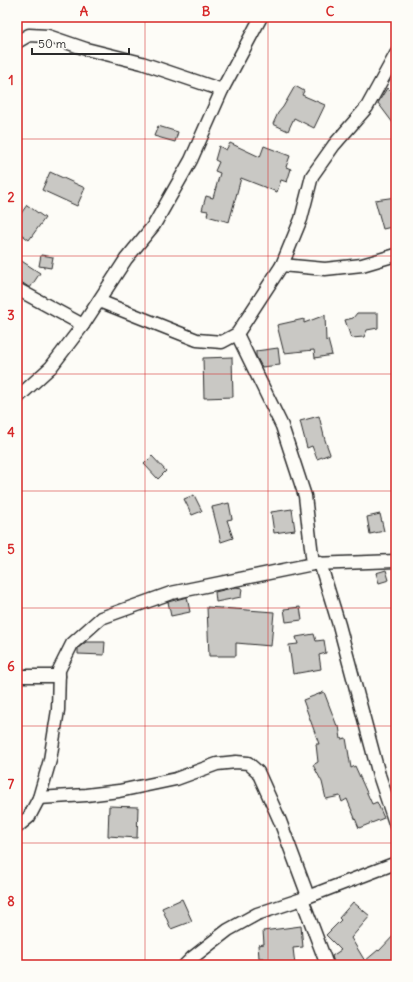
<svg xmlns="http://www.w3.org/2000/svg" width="413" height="982" font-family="Delius,sans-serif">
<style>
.building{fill:#c9c8c4;stroke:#2b2b2b}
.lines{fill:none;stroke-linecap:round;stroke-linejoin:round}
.minor-casing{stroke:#2b2b2b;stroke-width:15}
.minor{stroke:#fdfcf7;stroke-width:12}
.grid{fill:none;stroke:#d62828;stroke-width:1;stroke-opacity:0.55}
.neatline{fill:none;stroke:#d62828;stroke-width:1.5}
.grid-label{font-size:13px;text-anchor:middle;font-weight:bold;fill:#d62828}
</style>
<rect width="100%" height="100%" fill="#fdfcf7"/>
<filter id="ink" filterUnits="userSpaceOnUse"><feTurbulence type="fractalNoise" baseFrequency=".025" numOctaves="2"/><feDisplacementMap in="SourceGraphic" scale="8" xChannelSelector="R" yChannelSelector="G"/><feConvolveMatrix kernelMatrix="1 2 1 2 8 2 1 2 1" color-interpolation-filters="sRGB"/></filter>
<g filter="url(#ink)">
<g class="building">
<path d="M295,86L304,91L302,95L325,105L314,128L294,118L288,131L273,124L278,113L283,107Z"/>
<path d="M387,88L396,97V127L378,103Z"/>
<path d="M158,126L178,132L175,142L154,136Z"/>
<path d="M230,143L260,157L264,146L290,156L286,167L291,169L287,182L281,180L277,192L241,178L229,222L207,216L208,211L202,210L206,196L213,198L220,173L215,171L219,162L215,160L219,146L226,150Z"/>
<path d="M50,172L85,188L77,206L42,190Z"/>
<path d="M396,197V226L383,229L375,200Z"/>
<path d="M27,205L45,218L29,240L17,231V219Z"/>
<path d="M41,255L53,257L51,268L39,266Z"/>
<path d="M17,258L40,273L30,288L17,279Z"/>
<path d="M357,313H378V328L367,330L364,337L351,338L345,320L353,318Z"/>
<path d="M325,315L326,341L328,340L332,355L315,358L314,350L284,353L277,325L304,319V323Z"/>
<path d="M278,348L280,365L262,367L256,356V351Z"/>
<path d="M232,357L233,397L204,398L203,358Z"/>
<path d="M319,416L325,440L330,454L317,459L312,446L307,448L300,421Z"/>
<path d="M152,456L166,471L158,479L144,464Z"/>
<path d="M194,495L202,511L192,515L184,499Z"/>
<path d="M229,503L232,519L227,520L233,538L221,542L212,507Z"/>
<path d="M292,509L295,530L274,533L271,512Z"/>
<path d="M380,514L384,531L370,534L367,517Z"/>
<path d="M386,570L389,580L379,583L376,573Z"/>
<path d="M236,587L242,588L241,597L216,602L215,592Z"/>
<path d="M187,597L190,612L171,616L168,602Z"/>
<path d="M207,607L274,612L271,646L236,643V656H209Z"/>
<path d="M300,607L302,620L286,622L284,609Z"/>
<path d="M314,634L316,641L324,640L326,653L319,655L321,669L293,674L289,645L298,644L296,637Z"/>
<path d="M86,642H105L104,655L78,654V648Z"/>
<path d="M324,692L337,726H339L341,739L346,738L351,768L355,766L372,804L377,802L384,818L359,828L347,799L342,802L340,796L326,799L322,782L313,765L318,762L316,744H319L303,700Z"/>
<path d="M109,806L138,807L137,838L108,836Z"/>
<path d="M182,899L192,921L171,929L162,908Z"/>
<path d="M353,902L370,916L351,938L365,961L378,950L379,951L396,933V956L388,965H335L334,963L332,956L341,950L326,935L341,920L339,918Z"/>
<path d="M301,926L303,947L293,948L295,965H264V958H259L258,945L264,944L263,931Z"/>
</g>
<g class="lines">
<defs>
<g id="minor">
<path d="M17,42L29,35L48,36L86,49L142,63L222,90"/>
<path d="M282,265L325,269L362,265L396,255"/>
<path d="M17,289L83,325"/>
<path d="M99,301L197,340L222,342L237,334L282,265L301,219L312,176L334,145L367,107L396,54"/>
<path d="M237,334L282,426L305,496L313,564"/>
<path d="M17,398L51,367L83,325L126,259L154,225L191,160L222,90L261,17"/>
<path d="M320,563L339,625L379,775L396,826"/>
<path d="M17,676H59"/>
<path d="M39,798L86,795L119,791L176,779L217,764L236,762L248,763L258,772L280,821L308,896"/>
<path d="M17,827L29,817L39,798L50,760L58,710L59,670L72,644L101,618L171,593L313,564L396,561"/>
<path d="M302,899L327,965"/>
<path d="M185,965L192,958L228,930L257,914L302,899L396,863"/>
</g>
</defs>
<use href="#minor" class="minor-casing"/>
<use href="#minor" class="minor"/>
</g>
</g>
<path class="grid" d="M145,17V965M268,17V965M17,139H396M17,256H396M17,374H396M17,491H396M17,608H396M17,726H396M17,843H396"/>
<rect width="413" height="982" fill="none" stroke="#fdfcf7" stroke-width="44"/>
<path d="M32 48v6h97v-6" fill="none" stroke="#2b2b2b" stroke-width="2"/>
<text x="38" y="48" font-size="12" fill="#2b2b2b" stroke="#fdfcf7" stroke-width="3" paint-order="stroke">50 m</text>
<rect x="22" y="22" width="369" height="938" class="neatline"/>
<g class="grid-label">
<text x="84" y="16">A</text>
<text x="206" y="16">B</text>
<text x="330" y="16">C</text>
<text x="11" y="85">1</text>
<text x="11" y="202">2</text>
<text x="11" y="320">3</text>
<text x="11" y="437">4</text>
<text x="11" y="554">5</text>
<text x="11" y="671">6</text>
<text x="11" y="789">7</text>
<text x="11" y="906">8</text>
</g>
</svg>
